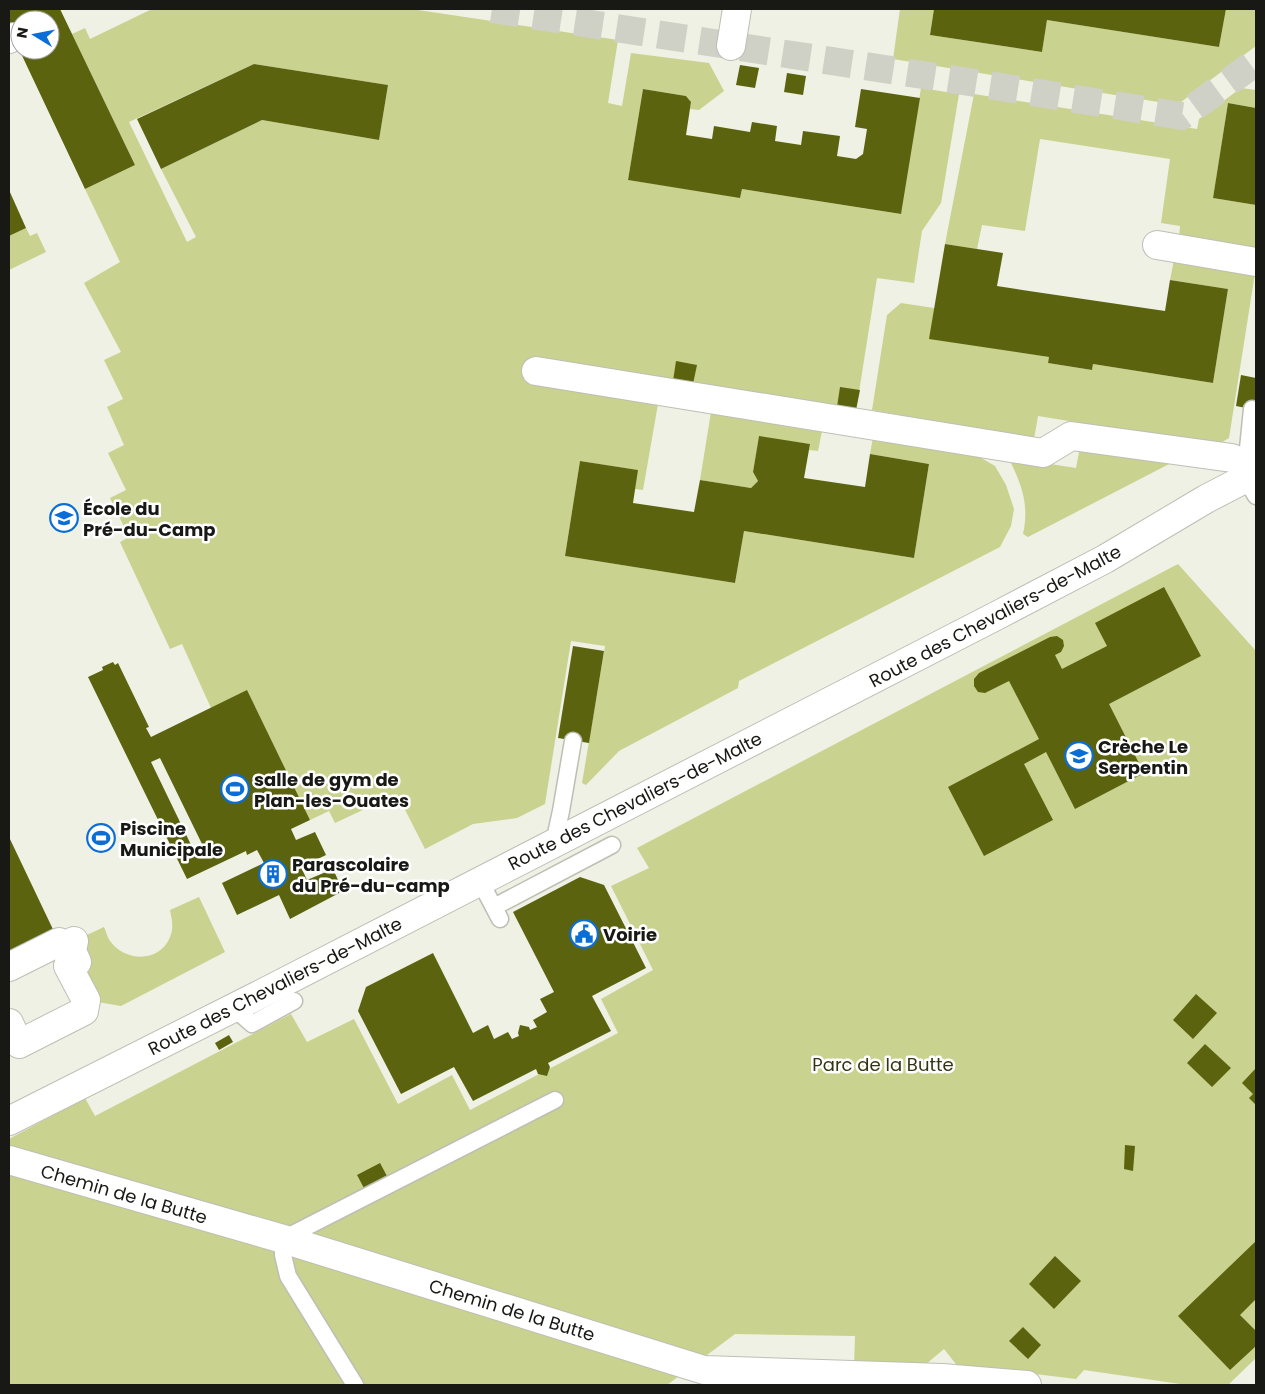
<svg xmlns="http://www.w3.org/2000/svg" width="1265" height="1394" font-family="Poppins,sans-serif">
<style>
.green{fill:#c9d28e;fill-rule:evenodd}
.building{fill:#5c630e;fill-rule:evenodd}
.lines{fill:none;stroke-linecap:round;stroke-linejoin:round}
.street-tunnel{stroke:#cfd1c6;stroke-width:28;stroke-dasharray:28 14;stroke-linecap:butt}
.lane-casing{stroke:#bdbfb4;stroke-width:19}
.street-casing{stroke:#bdbfb4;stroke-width:30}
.lane{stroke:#fff;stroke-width:16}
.street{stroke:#fff;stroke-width:28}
.labels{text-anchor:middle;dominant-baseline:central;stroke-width:5;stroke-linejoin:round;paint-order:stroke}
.poi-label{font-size:18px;font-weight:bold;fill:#181915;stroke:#fff;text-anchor:start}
.street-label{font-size:18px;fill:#181915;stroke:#fff}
.park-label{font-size:18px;fill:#323614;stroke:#fff}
</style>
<rect width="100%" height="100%" fill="#eff1e5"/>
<g class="green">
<path d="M152,9H418V10L618,40L608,103L622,106L631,53L709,63L724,91L699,110L690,109L691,102L686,96L643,89L628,180L740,197L742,189L900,214L921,88L959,94L941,203L922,231L914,283L877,278L856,411L658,404L643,490L635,489L637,470L580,461L565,556L735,583L744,531L914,558L929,464L870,454L873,437L971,452L995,466L1006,485L1014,509L1011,526L1000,547L739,681L738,688L619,751L586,785L582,783L605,646L571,641L545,804L517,818L473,824L425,849L397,794L335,823L329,811L310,820L247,691L211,708L182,644L170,649L120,542L129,537L110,498L126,490L108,453L124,445L107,407L123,399L104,360L121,352L84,283L120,262L85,189L135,165L72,34L85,28L90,39ZM254,64L388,85L379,140L262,120L161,169L196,237L187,242L129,122Z"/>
<path d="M900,9H934L930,35L1042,52L1047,20L1219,47L1226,9H1256V46L1177,105L893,59Z"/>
<path d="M1241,88L1256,90V108L1228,103L1213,198L1256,205V252L1179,238L1180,226L1161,223L1170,159L1040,139L1025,231L982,225L977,249L945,244L974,94L1197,129L1199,119Z"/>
<path d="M26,228L30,236L37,233L46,252L9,270V236Z"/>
<path d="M1174,260L1255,273L1229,438L1217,445L1038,416L1034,439L872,410L887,315L901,303L934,308L1018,352L1049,357L1048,363L1092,370L1093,364L1213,383L1228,289L1170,280Z"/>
<path d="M711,412L823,426L818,451L809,450L810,444L759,437L753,472L758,481L751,488L700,480Z"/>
<path d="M1080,447L1173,462L1028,537L1023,534C1029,507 1023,488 1011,463L1018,459L1076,468Z"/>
<path d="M1178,564L1256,651V1358L1228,1385H1187L1084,1370L1076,1379L1019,1372L959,1368L944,1349L925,1365L854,1366L855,1336L735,1334L667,1385H9V1139L85,1098L95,1116L291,1014L307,1042L354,1019L398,1104L452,1075L470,1110L618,1033L601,999L653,970L611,886L649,868L637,848Z"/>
<path d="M199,897L225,952L121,1006L86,1000L74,941L104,927C106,931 107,937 110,941C125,962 160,963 170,937C174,928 172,920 170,910Z"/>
</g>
<g class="building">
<path d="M9,9H60L135,165L85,189L9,28ZM20,20H50V50H20Z"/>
<path d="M934,9H1226L1219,47L1047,20L1042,52L930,35Z"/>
<path d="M254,64L388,85L379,140L262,120L161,169L137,119Z"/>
<path d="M740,65L759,68L755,88L736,85Z"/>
<path d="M787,73L806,76L803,95L784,92Z"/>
<path d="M643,89L686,96L691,102L686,135L712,139L714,126L750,132L752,122L777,126L775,141L801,145L803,131L840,136L837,156L856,159L863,154L867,129L855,127L861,89L920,98L901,214L742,189L740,198L628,180Z"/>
<path d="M1228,103L1256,108V205L1213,198Z"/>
<path d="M9,190L26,228L9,236Z"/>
<path d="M945,244L1003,253L997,286L1029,291L1165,311L1170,280L1228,289L1213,383L1093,364L1092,370L1048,363L1049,357L929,339Z"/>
<path d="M676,361L697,365L693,384L673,381Z"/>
<path d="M1241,375L1256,378V410L1236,406Z"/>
<path d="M840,387L860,390L856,410L837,407Z"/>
<path d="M759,436L810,444L804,478L865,487L870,454L929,464L914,558L744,531L735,583L565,556L580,461L638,470L633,503L694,512L700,480L751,488L758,481L753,472Z"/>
<path d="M1164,587L1201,656L1109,704L1144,773L1075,809L1046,752L1024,764L1053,820L984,856L948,787L1039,739L1009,681L985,693L978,692L974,686V679L979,673L1050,637L1057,636L1063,640L1064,646L1061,652L1055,655L1062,669L1107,646L1095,623Z"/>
<path d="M573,646L604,651L589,743L558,738Z"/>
<path d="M113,662L115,665L118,663L149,727L146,728L151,737L247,690L310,820L291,829L296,840L315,832L326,855L301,867L307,880L333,869L343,891L290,919L279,895L237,915L222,883L264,863L257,850L247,855L246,851L187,879L88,677L103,670L102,667ZM160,758L203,846L194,851L151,762Z"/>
<path d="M9,837L59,942L9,967Z"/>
<path d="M580,877L604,885L646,968L592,996L611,1031L548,1063L550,1067L547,1076L538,1074L536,1069L473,1101L454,1067L401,1094L358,1011L366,987L433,953L473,1033L488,1025L494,1039L508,1032L512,1039L519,1036L518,1033L520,1025L529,1027L530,1030L537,1027L533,1020L547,1012L540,999L554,992L513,912Z"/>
<path d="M1196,994L1217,1013L1193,1039L1173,1020Z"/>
<path d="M229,1035L233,1042L219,1050L215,1043Z"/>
<path d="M1205,1044L1231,1068L1212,1087L1187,1063Z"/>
<path d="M1256,1068V1105L1249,1098L1253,1094L1242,1083Z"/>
<path d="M1125,1145L1135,1146L1133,1171L1124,1169Z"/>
<path d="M380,1163L388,1178L365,1190L357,1175Z"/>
<path d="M1256,1241V1299L1240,1315L1256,1331V1346L1230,1370L1178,1316Z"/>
<path d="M1055,1256L1081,1281L1054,1309L1029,1284Z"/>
<path d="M1023,1327L1041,1345L1028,1359L1009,1341Z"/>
</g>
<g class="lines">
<path class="street-tunnel" d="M492,9L969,82L1182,116L1256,62"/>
<defs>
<g id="lane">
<path d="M1252,409L1245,478L1256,496"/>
<path d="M554,843L561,811L573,741"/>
<path d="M480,881L500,919"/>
<path d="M494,907L612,845"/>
<path d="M234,1008L252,1024L294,1001"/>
<path d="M355,1385L288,1276L283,1255V1239L555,1100"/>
</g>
<g id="street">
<path d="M9,39L13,37"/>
<path d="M731,46L737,9"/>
<path d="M1157,245L1256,262"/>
<path d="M536,371L1043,453L1071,436L1232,458"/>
<path d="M9,967L59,942L61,947L74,941L72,951L77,962L68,966L86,1000L84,1011L19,1044L9,1023"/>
<path d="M9,1121L257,996L996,616L1105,559L1206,499L1256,473"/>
<path d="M9,1160L283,1239L704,1370L942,1378L1027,1385"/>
</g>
</defs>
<use href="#lane" class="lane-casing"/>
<use href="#street" class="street-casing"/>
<use href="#lane" class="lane"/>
<use href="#street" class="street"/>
</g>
<defs>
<symbol id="school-ring" viewBox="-11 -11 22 22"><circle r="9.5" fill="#fff" stroke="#0a6ed6" stroke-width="1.5"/><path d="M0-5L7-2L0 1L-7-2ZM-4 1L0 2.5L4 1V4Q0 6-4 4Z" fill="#0a6ed6"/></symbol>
<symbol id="stadium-ring" viewBox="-11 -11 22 22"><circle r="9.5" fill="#fff" stroke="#0a6ed6" stroke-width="1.5"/><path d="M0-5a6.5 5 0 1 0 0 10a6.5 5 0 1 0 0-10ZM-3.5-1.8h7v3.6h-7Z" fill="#0a6ed6"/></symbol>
<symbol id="building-ring" viewBox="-11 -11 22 22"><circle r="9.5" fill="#fff" stroke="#0a6ed6" stroke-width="1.5"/><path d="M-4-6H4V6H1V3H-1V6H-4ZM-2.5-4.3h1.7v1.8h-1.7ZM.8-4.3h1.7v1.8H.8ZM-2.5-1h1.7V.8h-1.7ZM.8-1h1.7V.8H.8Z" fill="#0a6ed6"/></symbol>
<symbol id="civic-ring" viewBox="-11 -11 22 22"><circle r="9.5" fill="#fff" stroke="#0a6ed6" stroke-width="1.5"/><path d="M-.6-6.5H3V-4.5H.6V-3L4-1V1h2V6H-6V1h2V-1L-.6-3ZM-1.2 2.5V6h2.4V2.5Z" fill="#0a6ed6"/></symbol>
</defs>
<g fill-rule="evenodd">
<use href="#school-ring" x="48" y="502" width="32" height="32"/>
<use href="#school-ring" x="1063" y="740" width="32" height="32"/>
<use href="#stadium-ring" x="219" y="773" width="32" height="32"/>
<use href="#stadium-ring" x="85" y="822" width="32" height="32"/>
<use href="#building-ring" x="257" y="858" width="32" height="32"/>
<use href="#civic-ring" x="568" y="918" width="32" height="32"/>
</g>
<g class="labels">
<g class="poi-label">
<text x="83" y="508">École du<tspan x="83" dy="21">Pré-du-Camp</tspan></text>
<text x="1098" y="746">Crèche Le<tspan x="1098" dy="21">Serpentin</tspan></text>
<text x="254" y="779">salle de gym de<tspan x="254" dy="21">Plan-les-Ouates</tspan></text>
<text x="120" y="828">Piscine<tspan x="120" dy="21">Municipale</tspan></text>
<text x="292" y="864">Parascolaire<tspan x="292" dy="21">du Pré-du-camp</tspan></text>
<text x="603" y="934">Voirie</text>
</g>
<g class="street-label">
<text transform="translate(995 616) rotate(-28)">Route des Chevaliers-de-Malte</text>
<text transform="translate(635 801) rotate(-27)">Route des Chevaliers-de-Malte</text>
<text transform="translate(275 986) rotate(-27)">Route des Chevaliers-de-Malte</text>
<text transform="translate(124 1194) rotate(16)">Chemin de la Butte</text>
<text transform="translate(512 1310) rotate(17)">Chemin de la Butte</text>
</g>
<g class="park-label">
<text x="883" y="1064">Parc de la Butte</text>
</g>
</g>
<rect width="1265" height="1394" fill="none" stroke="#181915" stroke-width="20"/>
<g transform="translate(35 35) rotate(280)"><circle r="24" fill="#ffffff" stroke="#a3a3a1"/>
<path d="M0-4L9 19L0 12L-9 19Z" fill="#0a6ed6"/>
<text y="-8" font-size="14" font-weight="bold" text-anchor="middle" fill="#181915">N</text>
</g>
</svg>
